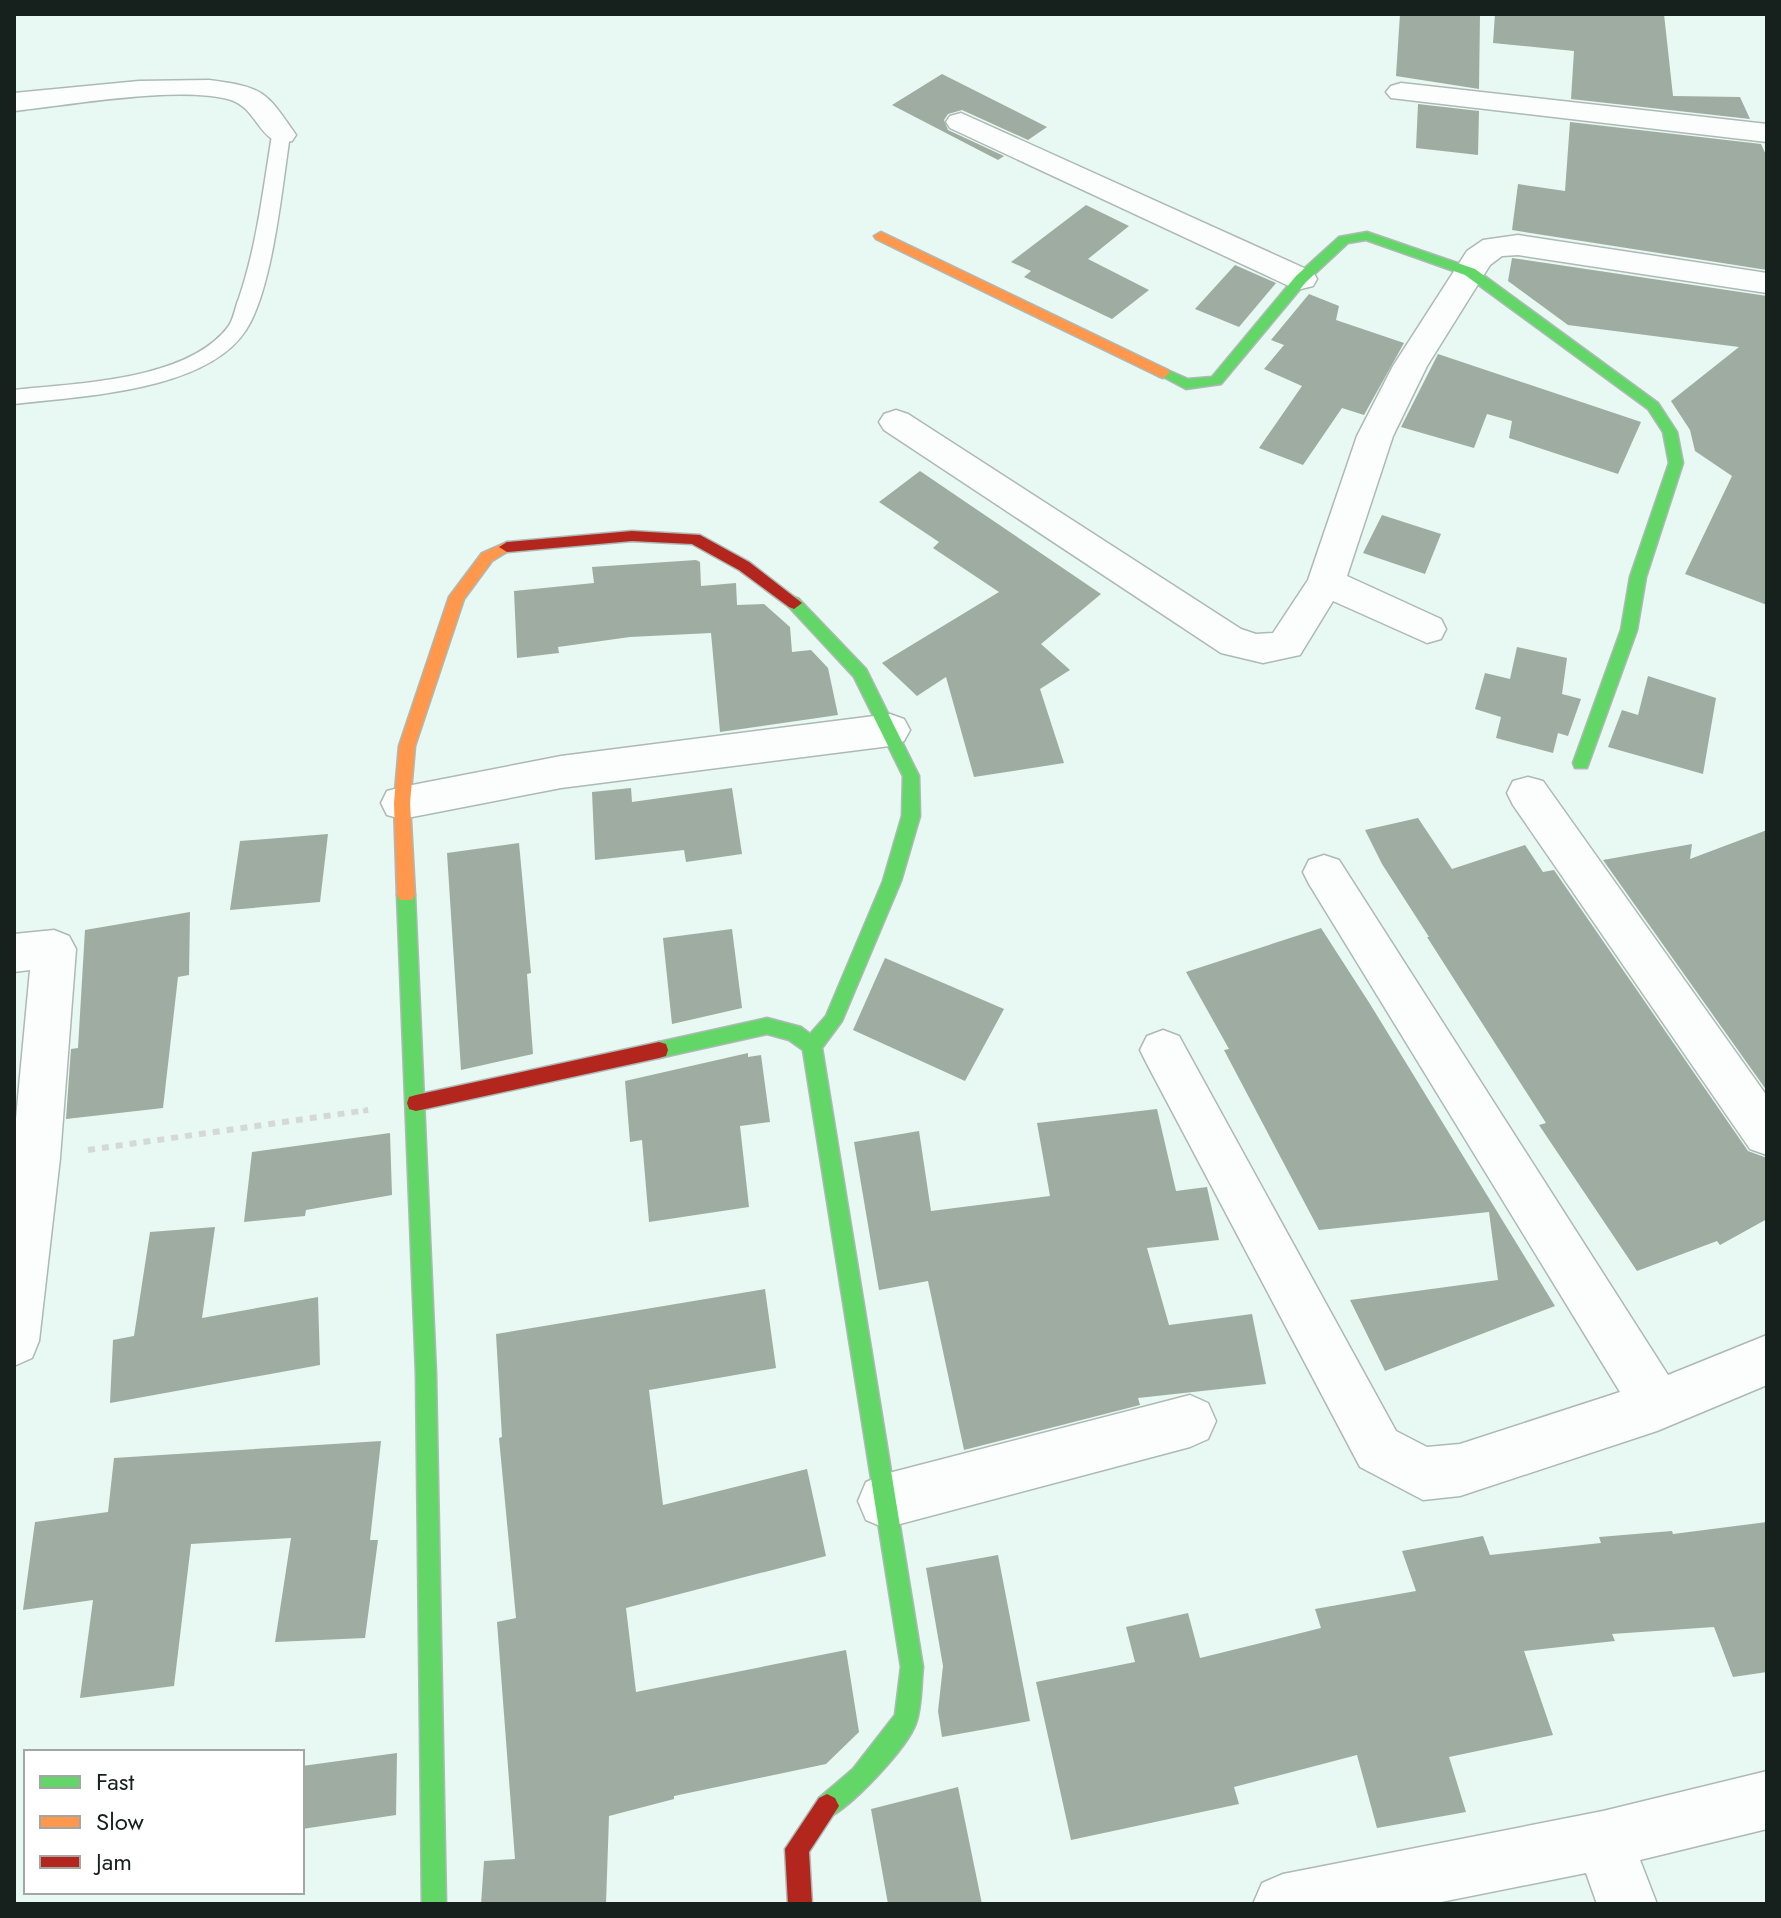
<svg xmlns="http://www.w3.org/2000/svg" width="1781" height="1918" font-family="Jost,sans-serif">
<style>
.building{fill:#9faca1}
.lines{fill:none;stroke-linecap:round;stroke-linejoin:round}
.lane-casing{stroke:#adb9b5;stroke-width:3}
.street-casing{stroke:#adb9b5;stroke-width:3}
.fast-casing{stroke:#adb9b5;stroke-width:3}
.slow-casing{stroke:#adb9b5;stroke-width:3}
.jam-casing{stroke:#adb9b5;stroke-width:3}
.path-far1{stroke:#d4d9d7;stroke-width:5;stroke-dasharray:6 6;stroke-linecap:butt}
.path{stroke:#d4d9d7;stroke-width:6;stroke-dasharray:7 7;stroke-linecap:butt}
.lane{fill:#fcfefd;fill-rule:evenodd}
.street{fill:#fcfefd;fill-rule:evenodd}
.fast{fill:#63d668;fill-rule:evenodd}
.slow{fill:#ff974d;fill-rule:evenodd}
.jam{fill:#b3261e;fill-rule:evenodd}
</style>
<rect width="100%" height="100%" fill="#e8f8f2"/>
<g class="building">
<path d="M1400,14H1480L1479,89L1396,76Z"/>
<path d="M1495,14H1664L1673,96L1740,97L1750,119L1571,99L1574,51L1493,43Z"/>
<path d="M942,74L1047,127L1028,140L962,110L948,114L944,120L948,130L1004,156L998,160L892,105Z"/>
<path d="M1418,104L1479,111L1478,155L1416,148Z"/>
<path d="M1570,122L1761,144L1767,157V270L1512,230L1518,184L1565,191Z"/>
<path d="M1086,205L1129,226L1088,259L1149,290L1112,319L1024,277L1031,271L1011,262Z"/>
<path d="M1512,258L1767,296V605L1685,574L1732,476L1695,451L1690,430L1671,401L1739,347L1568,325L1508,281Z"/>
<path d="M1235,265L1276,283L1239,327L1195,309Z"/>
<path d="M1309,294L1339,306L1336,320L1404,343L1364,415L1342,408L1303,465L1259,448L1302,386L1264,369L1284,345L1271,340Z"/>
<path d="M1438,354L1641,422L1618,474L1509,438L1512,421L1487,414L1474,448L1401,427Z"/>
<path d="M920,471L1101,594L1041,644L1070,670L1040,689L1064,763L974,777L946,677L917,696L882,663L999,592L933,548L939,542L879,502Z"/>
<path d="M1382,515L1441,534L1425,574L1363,553Z"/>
<path d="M696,560L700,562L701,586L736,583L737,605L764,604L790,627L792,652L811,650L828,668L838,715L720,732L711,633L630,637L558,647L559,653L517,658L514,591L594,583L592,567Z"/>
<path d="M1517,647L1567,658L1562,694L1581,699L1568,736L1558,733L1553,753L1496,738L1501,717L1475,709L1485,673L1510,679Z"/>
<path d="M1648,676L1716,698L1703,774L1608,747L1622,710L1638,715Z"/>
<path d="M631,788L632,802L732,788L742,854L686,862L684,850L595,860L592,792Z"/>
<path d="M1418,818L1452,869L1525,845L1543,872L1554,870L1748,1151L1767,1158V1219L1720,1245L1717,1241L1637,1271L1539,1125L1546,1123L1427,937H1429L1382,864L1365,830Z"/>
<path d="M1767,830V1091L1603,860L1692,844L1690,859Z"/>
<path d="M328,834L320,902L230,910L240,841Z"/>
<path d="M519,843L531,973L527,974L533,1054L461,1070L447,853Z"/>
<path d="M190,912L189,975L178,977L163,1108L66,1119L71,1049L78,1048L85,930Z"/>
<path d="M1321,928L1370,1004L1555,1306L1385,1371L1350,1300L1498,1280L1489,1212L1319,1230L1224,1050L1229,1049L1186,972Z"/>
<path d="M732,929L742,1008L672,1024L663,938Z"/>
<path d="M885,958L1004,1009L965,1081L853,1030Z"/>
<path d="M748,1053V1057L761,1055L770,1122L740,1126L749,1207L649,1222L642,1140L630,1142L625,1081Z"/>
<path d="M1157,1109L1176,1191L1207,1187L1219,1240L1147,1248L1169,1325L1252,1314L1266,1384L1138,1398L1140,1405L964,1450L928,1281L879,1290L854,1142L919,1131L931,1211L1050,1196L1037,1123Z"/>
<path d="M390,1133L392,1195L306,1210L305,1216L244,1222L252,1152Z"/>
<path d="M215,1227L202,1318L318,1297L320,1365L110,1403L113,1340L134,1336L150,1232Z"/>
<path d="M765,1289L776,1368L649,1390L663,1505L807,1469L826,1556L626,1608L636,1692L846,1650L859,1732L826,1764L674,1796V1799L609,1816L606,1904H481L484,1861L515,1859L497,1622L516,1618L499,1438L502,1437L496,1334Z"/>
<path d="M381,1441L370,1540H378L365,1638L275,1642L291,1538L191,1544L174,1686L80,1698L93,1600L23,1610L35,1522L108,1512L114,1458Z"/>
<path d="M1767,1522V1672L1733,1677L1714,1627L1612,1634L1615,1641L1524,1651L1553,1735L1449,1757L1466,1812L1377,1828L1357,1755L1234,1787L1239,1804L1071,1840L1036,1682L1135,1662L1126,1627L1188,1613L1200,1658L1321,1628L1315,1609L1416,1591L1402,1551L1483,1536L1490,1555L1601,1543L1599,1537L1672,1531L1673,1534Z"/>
<path d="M998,1555L1030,1721L942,1737L938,1711L943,1666L926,1568Z"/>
<path d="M397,1753L396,1815L302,1829V1766Z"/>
<path d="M958,1787L982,1904H888L871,1809Z"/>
</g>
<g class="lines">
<defs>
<path id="lane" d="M281,130L290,135C282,187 273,288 246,330C206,392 80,396 14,404V390C76,383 187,381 228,327C234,319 235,307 239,298C257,245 263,190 272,135Z"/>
<g id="street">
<path d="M209,80C263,87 266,91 296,135L292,141C260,149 259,109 231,100C179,85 70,105 14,111V93L139,81Z"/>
<path d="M1401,83L1767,124V142L1391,98L1386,92L1391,86Z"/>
<path d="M961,113L1313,272L1317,279L1313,286L1301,289L1289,286L950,128L946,122L950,116Z"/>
<path d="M1518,235L1767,273V293L1518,255L1502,256L1490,265L1427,366L1393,436L1347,576L1441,619L1446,629L1441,639L1427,643L1333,601L1300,655L1263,663L1221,653L884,430L879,422L884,414L896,410L908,414L1241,629L1256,634L1273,633L1308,580L1357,436L1393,366L1467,251L1483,240Z"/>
<path d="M890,714L904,719L910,730L904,741L890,746L561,788L402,819L387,815L381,803L387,791L402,787L561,756Z"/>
<path d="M1528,777L1543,781L1767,1096V1155L1750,1149L1513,805L1507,793L1513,781Z"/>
<path d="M1324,855L1339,860L1668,1375L1767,1335V1385L1657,1431L1460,1496L1423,1500L1360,1467L1147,1064L1140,1050L1147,1036L1163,1030L1179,1036L1396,1431L1427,1447L1460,1444L1620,1392L1309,884L1303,872L1309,860Z"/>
<path d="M54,930L69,936L76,949L60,1158L39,1341L32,1358L14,1366V1140L30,970L14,972V934Z"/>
<path d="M1190,1395L1208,1403L1216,1421L1208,1439L1190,1447L885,1528L866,1520L858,1501L866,1482L885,1474Z"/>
<path d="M1767,1771V1829L1640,1860L1657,1904H1597L1586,1873L1431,1904H1253L1262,1883L1283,1874L1603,1811Z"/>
</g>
<g id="fast">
<path d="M1367,232L1475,269L1658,403L1677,432L1683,463L1646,577L1637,630L1587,768H1575L1573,763L1621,630L1630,577L1669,463L1663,432L1648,409L1465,275L1366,240L1348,243L1306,282L1221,384L1186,389L1156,373L1163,368L1188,379L1212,377L1296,276L1339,237Z"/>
<path d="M794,597L799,599L866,669L919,776L920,816L901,881L842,1021L822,1048L923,1667C921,1685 922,1706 916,1723C908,1747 851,1808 827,1818L819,1814L815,1806L819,1798L853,1769L895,1715L901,1667L803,1050L789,1040L767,1034L659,1058L652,1056L650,1050L652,1044L659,1042L767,1018L801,1027L810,1034L826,1016L883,881L902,816L903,776L854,677L789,607L786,603Z"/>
<path d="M406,888L412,890L415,895L436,1374L446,1904H422L416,1374L397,895L400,890Z"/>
</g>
<g id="slow">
<path d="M881,232L1168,370L1170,373L1163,378L1158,376L876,239L874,236Z"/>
<path d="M507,542L515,547L492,561L464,599L415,746L410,803L415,895L412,900H400L397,895L394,803L399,746L449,597L482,553Z"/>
</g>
<g id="jam">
<path d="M632,531L700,535L749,562L802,603L794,609L789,607L739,570L692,544L632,541L507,552L499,547L507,542Z"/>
<path d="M659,1042L666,1044L668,1050L666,1056L659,1058L416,1111L409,1109L407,1103L409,1097L416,1095Z"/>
<path d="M827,1794L835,1798L839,1806L809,1852L812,1904H788L785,1849L819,1798Z"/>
</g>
</defs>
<use href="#lane" class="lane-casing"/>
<use href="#street" class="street-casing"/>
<use href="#fast" class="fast-casing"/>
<use href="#slow" class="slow-casing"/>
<use href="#jam" class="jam-casing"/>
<path class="path-far1" d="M363,1111L368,1110"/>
<path class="path" d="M88,1150L368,1110"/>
<use href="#lane" class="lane"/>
<use href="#street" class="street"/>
<use href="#fast" class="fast"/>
<use href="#slow" class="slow"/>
<use href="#jam" class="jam"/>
</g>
<rect width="1781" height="1918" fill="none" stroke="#16201d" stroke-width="32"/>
<rect x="24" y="1750" width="280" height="144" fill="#ffffff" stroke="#a2a6a5" stroke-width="2"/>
<rect x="40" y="1776" width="40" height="12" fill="#63d668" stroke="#a2a6a5" stroke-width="2"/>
<text x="96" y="1790" font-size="24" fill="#16201d">Fast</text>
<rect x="40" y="1816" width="40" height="12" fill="#ff974d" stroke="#a2a6a5" stroke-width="2"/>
<text x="96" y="1830" font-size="24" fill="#16201d">Slow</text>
<rect x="40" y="1856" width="40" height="12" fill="#b3261e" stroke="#a2a6a5" stroke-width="2"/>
<text x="96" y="1870" font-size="24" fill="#16201d">Jam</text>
</svg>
